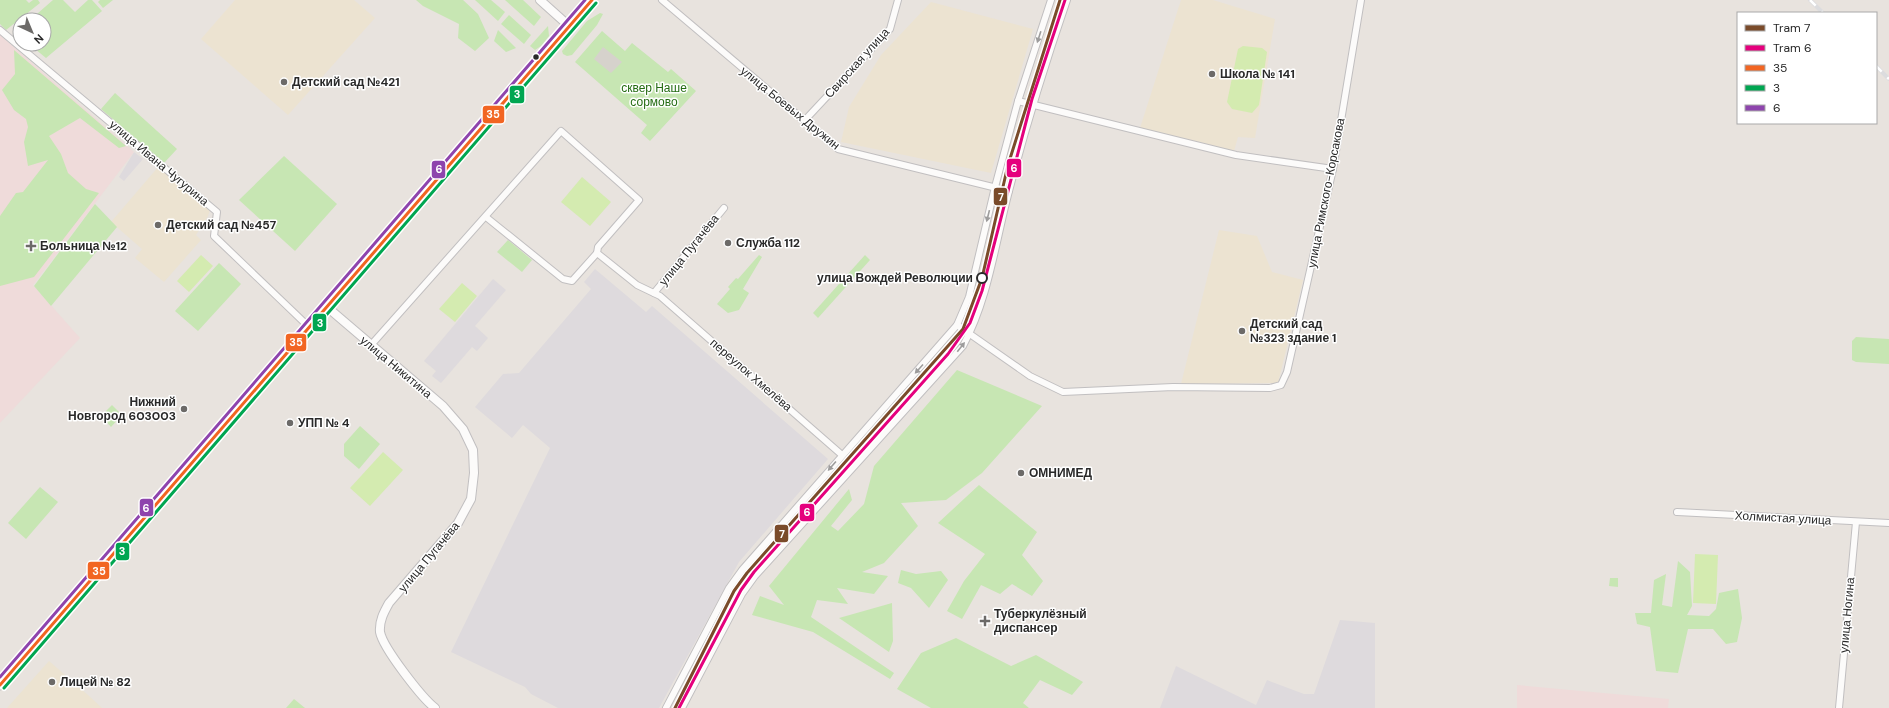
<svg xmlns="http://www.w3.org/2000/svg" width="1889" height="708" font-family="'DM Sans',sans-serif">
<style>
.industrial{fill:#dedadd}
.education{fill:#ece3d1}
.medical{fill:#efdbda}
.green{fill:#c7e6b3}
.pitch{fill:#d4ebb0}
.plaza{fill:#d6d2cc}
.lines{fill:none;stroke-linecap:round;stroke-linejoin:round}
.minor-casing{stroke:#c1bfc0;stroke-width:8}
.tertiary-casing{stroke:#c1bfc0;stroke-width:10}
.secondary-casing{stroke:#c1bfc0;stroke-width:11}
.minor{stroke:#fcfbfa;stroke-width:6}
.tertiary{stroke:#fcfbfa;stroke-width:8}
.secondary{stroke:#fcfbfa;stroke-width:9}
.rail-casing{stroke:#dcdcde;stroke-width:4}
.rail{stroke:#fff;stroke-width:2.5;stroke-dasharray:8;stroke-linecap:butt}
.bus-1-casing{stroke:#fff;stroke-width:6}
.bus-2-casing{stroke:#fff;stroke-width:6}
.bus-3-casing{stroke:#fff;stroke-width:6}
.bus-1{stroke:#f26522;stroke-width:3}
.bus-2{stroke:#00a651;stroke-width:3}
.bus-3{stroke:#8e44ad;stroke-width:3}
.tram-1-casing{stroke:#fff;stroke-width:6}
.tram-2-casing{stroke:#fff;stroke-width:6}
.tram-1{stroke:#7a4b2a;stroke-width:3}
.tram-2{stroke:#e5007d;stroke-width:3}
.oneway{fill:#9d9c9c}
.bus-dot{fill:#292929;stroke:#fff;stroke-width:1.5}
.poi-dot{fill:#6c6a68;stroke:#fff;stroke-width:1.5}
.stop-dot{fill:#fff;stroke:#292929;stroke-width:2}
.labels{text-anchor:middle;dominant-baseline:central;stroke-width:3;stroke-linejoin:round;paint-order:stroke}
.street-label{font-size:12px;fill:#292929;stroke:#fff}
.poi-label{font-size:12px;font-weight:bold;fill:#292929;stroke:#fff;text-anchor:start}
.park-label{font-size:12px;fill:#246c13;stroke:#fff}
.stop-label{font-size:12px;font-weight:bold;fill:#292929;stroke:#fff;text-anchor:end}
.line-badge{stroke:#fff;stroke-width:1.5}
.badge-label{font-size:11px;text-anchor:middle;font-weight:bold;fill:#fff}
</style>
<rect width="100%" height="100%" fill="#e8e3de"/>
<g class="industrial">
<path d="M134,152L143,159L124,181L119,177Z"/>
<path d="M595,269L646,312L652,306L828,459L739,562L659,708H558L531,694L525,687L451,652L550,448L523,425L512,438L475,407L503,374L519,373L591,289L584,282Z"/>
<path d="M493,279L506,290L475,326L488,338L477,351L472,347L441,383L432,376L436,371L424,361Z"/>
<path d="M1340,620L1375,623V708H1160L1176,666L1256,705L1267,680L1304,694H1314Z"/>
</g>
<g class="education">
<path d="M235,0H354L375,18L288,115L201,39Z"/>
<path d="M1181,0H1213L1275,19L1255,138L1238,137L1234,151L1140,128Z"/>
<path d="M931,2L1033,29L991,173L841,142L849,107L881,55Z"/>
<path d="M159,166L210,210L208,216L196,235L201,240L164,282L135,258L142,249L111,222Z"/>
<path d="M1219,230L1257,236L1272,272L1303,280L1278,383L1181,384Z"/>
<path d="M49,661L88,695L102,708H7Z"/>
</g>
<g class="medical">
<path d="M0,35L134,152L33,285L80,338L0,423Z"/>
<path d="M1517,685L1669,699L1668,708H1517Z"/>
</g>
<g class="green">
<path d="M0,0H26L29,3L33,0H38L40,3L6,30L0,24Z"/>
<path d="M53,0H63L75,12L88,0H92L102,11L46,58L29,44H44V20H30Z"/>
<path d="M100,0H113L103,8L98,2Z"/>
<path d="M416,0H463L478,14L489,38L475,51L458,38L459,24L423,6Z"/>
<path d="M475,0H491L505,12L498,21Z"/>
<path d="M505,0H523L541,17L534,26Z"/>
<path d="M600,13L603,14L597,25L572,55L567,56L563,54L562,51L587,21Z"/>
<path d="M509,15L531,35L524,44L501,24Z"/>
<path d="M548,26L549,36L541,46L535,50L530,46Z"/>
<path d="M498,30L516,48L506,52L494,41Z"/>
<path d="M602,31L625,51L632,43L668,72L671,69L696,91L650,141L641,133L647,125L575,62Z"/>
<path d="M14,50L126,146L119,148L80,118L49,136L61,154L68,173L86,189L99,193L34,277L0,286V216L16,193L23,192L48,160L28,166L24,142L28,127L26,119L14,110L2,90L15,74Z"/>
<path d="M115,93L177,149L164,163L101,109Z"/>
<path d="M284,156L337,204L295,251L239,200Z"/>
<path d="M95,204L117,227L51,306L34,286Z"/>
<path d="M508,240L532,260L522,272L497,252Z"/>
<path d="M759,255L762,257L743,289L749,293L739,310L728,313L717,304L730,289L728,287L736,278L738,279Z"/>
<path d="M865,255L870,260L818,318L813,313Z"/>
<path d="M219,263L241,284L198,331L175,311Z"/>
<path d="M1856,337L1889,339V364L1856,362L1852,360V341Z"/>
<path d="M957,370L1042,406L982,473L946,500L901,503L918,526L884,563L862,572L888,576L874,594L837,588L848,604L817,600L811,617L894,673L890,679L813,632L752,615L760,596L784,605L769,586L849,489L852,500L831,526L838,531L864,504L874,466Z"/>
<path d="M112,405L122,415L111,427L101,416Z"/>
<path d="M360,426L380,444L359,469L344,456V444Z"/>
<path d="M979,485L1037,532L1022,555L1043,581L1032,596L1012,584L1000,594L981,585L962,619L947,611L964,581L985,554L938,523Z"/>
<path d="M40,487L58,502L26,539L8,523Z"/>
<path d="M1678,561L1690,572L1692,606L1687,615L1709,616L1716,609L1719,593L1738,589L1742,618L1737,642L1726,644L1713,629H1688L1678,673L1656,671L1650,627L1637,624L1635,613H1651L1654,580L1666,574L1662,605L1672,607Z"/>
<path d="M901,570L916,574L941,571L948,580L929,608L911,588L898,583Z"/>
<path d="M1610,578H1618V587L1609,586Z"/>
<path d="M892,603L893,641L889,652L839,618Z"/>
<path d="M956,638L1011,666L1036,655L1083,682L1072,695L1040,680L1023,703L1029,708H931L897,689L921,653Z"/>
<path d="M294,699L305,708H286Z"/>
</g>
<g class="pitch">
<path d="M1243,46L1262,48L1267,52L1259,105L1252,113L1232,109L1227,102L1238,49Z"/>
<path d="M582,177L611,202L590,226L561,202Z"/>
<path d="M201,255L213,266L189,292L177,281Z"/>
<path d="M462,283L477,296L455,322L439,309Z"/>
<path d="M383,452L403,470L370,506L350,488Z"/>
<path d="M1695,554L1718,555L1716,604L1693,603Z"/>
</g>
<path class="plaza" d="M603,47L622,62L611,73L594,59Z"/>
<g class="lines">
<defs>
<g id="minor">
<path d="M662,0L838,149L1009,191"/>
<path d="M0,30L217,212L214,236L309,327"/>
<path d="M1018,101L1236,155L1333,169"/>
<path d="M805,120L890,29L898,0"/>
<path d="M486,217L563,279L572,281L597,253"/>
<path d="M654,293L724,208"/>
<path d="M957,325L1030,376L1063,392L1173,387L1270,388L1281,385L1287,372L1333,169L1361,0"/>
<path d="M371,345L561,131L639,200L598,247L597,253L637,285L660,296L842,455"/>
<path d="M1677,512L1889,523"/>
<path d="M666,708L729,588L742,570L957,325L969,297L995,187L1018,101L1051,0"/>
<path d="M682,708L742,594L755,576L963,346C988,300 995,245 1008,195C1025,129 1045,64 1067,0"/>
<path d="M1839,708L1856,522"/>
</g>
<g id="tertiary">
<path d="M540,0L569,26"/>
<path d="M327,307L443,406L463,429L473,450L474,473L471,499L458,523L389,603C384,612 379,621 380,632C383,648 422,698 435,708"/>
</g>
<path id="secondary" d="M0,685L592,0"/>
</defs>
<use href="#minor" class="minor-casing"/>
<use href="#tertiary" class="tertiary-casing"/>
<use href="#secondary" class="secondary-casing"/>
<use href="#minor" class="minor"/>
<use href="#tertiary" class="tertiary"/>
<use href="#secondary" class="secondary"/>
<defs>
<g id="rail">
<path d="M1810,0L1823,13"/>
<path d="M1876,66L1889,79"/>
</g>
</defs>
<use href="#rail" class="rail-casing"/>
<use href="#rail" class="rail"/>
<defs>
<path id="bus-1" d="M0,685L592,0"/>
<path id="bus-2" d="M4,688L596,3"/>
<path id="bus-3" d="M0,677L585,0"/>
</defs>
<use href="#bus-1" class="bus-1-casing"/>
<use href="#bus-2" class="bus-2-casing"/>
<use href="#bus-3" class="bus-3-casing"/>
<use href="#bus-1" class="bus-1"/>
<use href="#bus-2" class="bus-2"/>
<use href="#bus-3" class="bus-3"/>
<defs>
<path id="tram-1" d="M675,708L734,591L747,573L963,329L982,278L1008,165L1060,0"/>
<path id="tram-2" d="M679,708L741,590L754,572L948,354L970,323L982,291L1032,99L1065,0"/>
</defs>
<use href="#tram-1" class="tram-1-casing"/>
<use href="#tram-2" class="tram-2-casing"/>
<use href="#tram-1" class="tram-1"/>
<use href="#tram-2" class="tram-2"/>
</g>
<defs><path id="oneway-solid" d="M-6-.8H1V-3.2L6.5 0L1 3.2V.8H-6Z"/></defs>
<g class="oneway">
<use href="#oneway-solid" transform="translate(1039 37) rotate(108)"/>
<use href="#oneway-solid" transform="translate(988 216) rotate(104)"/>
<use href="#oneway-solid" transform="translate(961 347) rotate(-52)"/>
<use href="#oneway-solid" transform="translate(919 369) rotate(132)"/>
<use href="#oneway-solid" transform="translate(832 466) rotate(131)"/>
</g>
<circle class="bus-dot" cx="536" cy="57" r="3.5"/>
<g class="poi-dot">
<circle cx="1212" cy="74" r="4"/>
<circle cx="284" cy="82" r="4"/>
<circle cx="158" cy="225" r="4"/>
<circle cx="728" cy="243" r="4"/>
<path d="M29 240h4v4h4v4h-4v4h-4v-4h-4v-4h4z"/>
<circle cx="1242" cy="331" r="4"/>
<circle cx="184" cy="409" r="4"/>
<circle cx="290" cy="423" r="4"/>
<circle cx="1021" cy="473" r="4"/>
<path d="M983 615h4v4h4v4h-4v4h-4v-4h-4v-4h4z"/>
<circle cx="52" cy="682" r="4"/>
</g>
<circle class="stop-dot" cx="982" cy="278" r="5"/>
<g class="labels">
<g class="street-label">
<text transform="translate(857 63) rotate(-48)">Свирская улица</text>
<text transform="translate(790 108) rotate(39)">улица Боевых Дружин</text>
<text transform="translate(159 163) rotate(40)">улица Ивана Чугурина</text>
<text transform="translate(1326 193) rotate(-79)">улица Римского-Корсакова</text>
<text transform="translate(689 250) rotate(-51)">улица Пугачёва</text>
<text transform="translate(396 367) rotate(40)">улица Никитина</text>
<text transform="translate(751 375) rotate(41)">переулок Хмелёва</text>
<text transform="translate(1783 518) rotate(3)">Холмистая улица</text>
<text transform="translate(429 557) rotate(-50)">улица Пугачёва</text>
<text transform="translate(1847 615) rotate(-85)">улица Ногина</text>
</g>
<g class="poi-label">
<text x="1220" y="74">Школа № 141</text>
<text x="292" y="82">Детский сад №421</text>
<text x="166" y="225">Детский сад №457</text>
<text x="736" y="243">Служба 112</text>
<text x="40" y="246">Больница №12</text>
<text x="1250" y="324">Детский сад<tspan x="1250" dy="14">№323 здание 1</tspan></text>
<text x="176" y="402" text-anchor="end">Нижний<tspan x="176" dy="14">Новгород 603003</tspan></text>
<text x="298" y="423">УПП № 4</text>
<text x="1029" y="473">ОМНИМЕД</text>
<text x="994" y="614">Туберкулёзный<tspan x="994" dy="14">диспансер</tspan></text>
<text x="60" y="682">Лицей № 82</text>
</g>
<g class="park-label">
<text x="654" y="88">сквер Наше<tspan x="654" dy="14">сормово</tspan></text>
</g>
<g class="stop-label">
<text x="973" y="278">улица Вождей Революции</text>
</g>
</g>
<g class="line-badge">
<rect x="509" y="85" width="16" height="19" rx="4" fill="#00a651"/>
<rect x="482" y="105" width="23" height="19" rx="4" fill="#f26522"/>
<rect x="1006" y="158" width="16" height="20" rx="4" fill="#e5007d"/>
<rect x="431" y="160" width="15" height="19" rx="4" fill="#8e44ad"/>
<rect x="993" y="187" width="15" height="19" rx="4" fill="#7a4b2a"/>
<rect x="312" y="313" width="15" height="19" rx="4" fill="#00a651"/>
<rect x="285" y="333" width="22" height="19" rx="4" fill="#f26522"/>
<rect x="139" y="498" width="15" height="19" rx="4" fill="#8e44ad"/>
<rect x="799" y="503" width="16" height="19" rx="4" fill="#e5007d"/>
<rect x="774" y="524" width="15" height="19" rx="4" fill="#7a4b2a"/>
<rect x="115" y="542" width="15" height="19" rx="4" fill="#00a651"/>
<rect x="87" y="561" width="23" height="19" rx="4" fill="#f26522"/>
</g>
<g class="badge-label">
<text x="517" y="98">3</text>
<text x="493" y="118">35</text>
<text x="1014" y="172">6</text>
<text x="439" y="173">6</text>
<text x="1001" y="201">7</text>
<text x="320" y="327">3</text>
<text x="296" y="346">35</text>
<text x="146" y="512">6</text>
<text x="807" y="516">6</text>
<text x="782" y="538">7</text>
<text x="122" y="555">3</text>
<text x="99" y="575">35</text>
</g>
<rect x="1737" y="12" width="140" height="112" fill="#ffffff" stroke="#a9a9a9"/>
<rect x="1745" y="25" width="20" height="6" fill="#7a4b2a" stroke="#a9a9a9"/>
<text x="1773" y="32" font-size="12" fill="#292929">Tram 7</text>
<rect x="1745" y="45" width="20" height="6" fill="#e5007d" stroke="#a9a9a9"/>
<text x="1773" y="52" font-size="12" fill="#292929">Tram 6</text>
<rect x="1745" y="65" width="20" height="6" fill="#f26522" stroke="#a9a9a9"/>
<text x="1773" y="72" font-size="12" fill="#292929">35</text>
<rect x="1745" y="85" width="20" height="6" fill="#00a651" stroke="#a9a9a9"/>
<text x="1773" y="92" font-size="12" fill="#292929">3</text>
<rect x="1745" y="105" width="20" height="6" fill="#8e44ad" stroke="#a9a9a9"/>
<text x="1773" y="112" font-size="12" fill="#292929">6</text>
<g transform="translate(32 32) rotate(136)"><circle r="19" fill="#ffffff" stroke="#a9a9a9"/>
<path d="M0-3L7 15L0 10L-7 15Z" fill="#6c6a68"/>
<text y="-6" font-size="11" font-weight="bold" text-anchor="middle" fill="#292929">N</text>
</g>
</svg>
